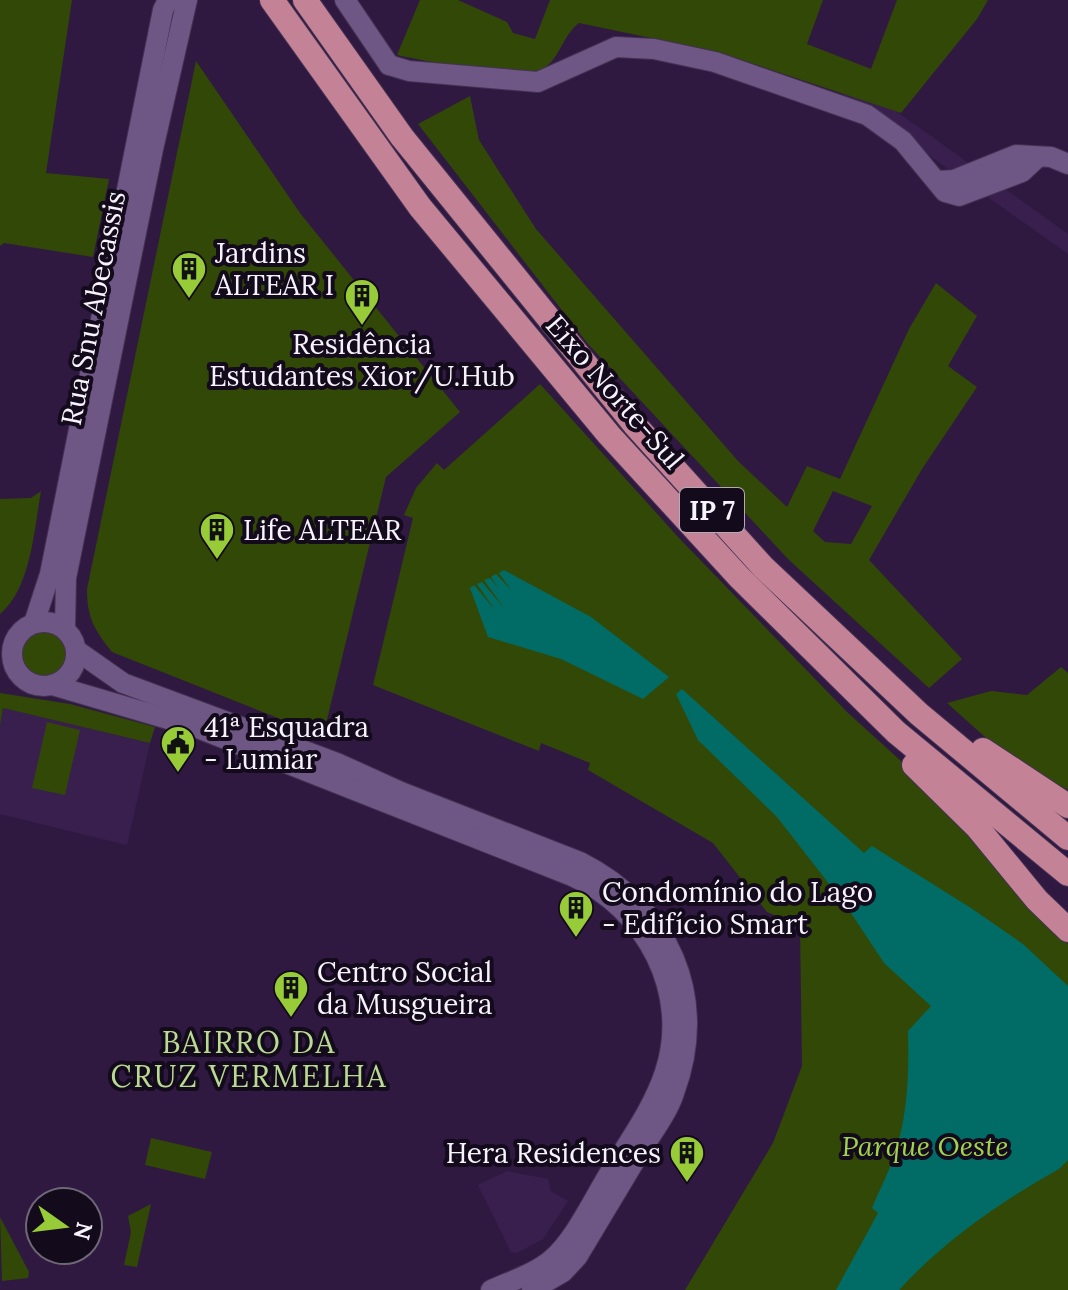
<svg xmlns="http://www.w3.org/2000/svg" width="1068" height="1290" font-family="Lora,serif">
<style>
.built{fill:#391f4e}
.green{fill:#324807;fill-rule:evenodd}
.water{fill:#006c65}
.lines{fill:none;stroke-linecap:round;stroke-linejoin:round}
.tertiary-casing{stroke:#443252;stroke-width:22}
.trunk-casing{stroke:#443252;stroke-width:26}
.tertiary{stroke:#6e5784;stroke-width:20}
.trunk{stroke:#c48297;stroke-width:24}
.labels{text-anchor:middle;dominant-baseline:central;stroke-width:8;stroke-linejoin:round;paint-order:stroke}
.shield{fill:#130a1b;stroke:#b3acb8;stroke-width:2}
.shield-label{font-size:26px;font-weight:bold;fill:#f7f2fc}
.poi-label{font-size:28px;fill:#f7f2fc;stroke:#130a1b;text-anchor:start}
.street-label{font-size:28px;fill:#f7f2fc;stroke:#130a1b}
.park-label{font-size:28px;font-style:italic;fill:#a1d34f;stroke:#130a1b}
.neighbourhood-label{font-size:30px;letter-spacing:2px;fill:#bad992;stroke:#130a1b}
</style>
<rect width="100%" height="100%" fill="#2f1941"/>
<g class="built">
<path d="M823,59L1068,234V254L813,73Z"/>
<path d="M3,708L150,743L127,845L0,814V726Z"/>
<path d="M507,1171L548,1179L551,1191L568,1201L543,1239L517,1253L511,1252L478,1185Z"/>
</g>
<g class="green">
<path d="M0,0H72L46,173L109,179L93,257L4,243L0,246Z"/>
<path d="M420,0H458L507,22L513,33L535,39L550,0H823L807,44L871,69L897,0H988L977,19L901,113L718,52L579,23C564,34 560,56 546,67C523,83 426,61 397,55Z"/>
<path d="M196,61L300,213L460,412L386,477L323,736L112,652C94,629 87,618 87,589Z"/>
<path d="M470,96L479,140L536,229L738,461L787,507L807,466L840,479L909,329L936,283L977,316L948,366L977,387L922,469L869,560L962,659L929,688L789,560L588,344L418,124ZM833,491L872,506L851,544L825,542L813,531Z"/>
<path d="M540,384L679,538L847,712L922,780L1050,927L1068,944V1290H685L773,1143L802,1066L800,926L767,912L713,843L588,770L590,763L541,743L539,751L373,685L413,518L404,515L416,488L437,463L444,470Z"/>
<path d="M41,491C34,530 31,588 0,614V499L31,498Z"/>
<circle cx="44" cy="653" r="25"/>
<path d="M1061,667L1068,673V790L1003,753L947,703L991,691L1027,695Z"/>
<path d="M0,693L70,704L155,727L150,743L3,708L0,726Z"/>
<path d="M47,722L80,730L65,795L32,788Z"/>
<path d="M151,1138L212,1152L205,1179L145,1165Z"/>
<path d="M151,1204L137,1267L124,1265L131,1232L128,1216Z"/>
<path d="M0,1217L29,1272L28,1278L2,1281Z"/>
</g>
<g class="water">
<path d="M504,570L591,617L669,677L643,699L561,659L488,637L470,588L474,585L495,610L477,584L482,582L504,608L484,580L490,578L499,589L491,577L496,574L511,590L499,573Z"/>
<path d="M682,689L864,853L872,846L971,908L1023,944L1068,986V1160L1059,1169C1000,1202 945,1240 899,1290H836L878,1213L872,1208C879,1191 888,1174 894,1156C908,1116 909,1073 908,1031L931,1006L884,963L847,907L777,817L698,740L676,694Z"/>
</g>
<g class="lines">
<defs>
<g id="tertiary">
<path d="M345,0L389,65"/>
<path d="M389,65L409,71L538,82L616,47L654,49L715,62L867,115L903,141L945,192L959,196L1022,172L1038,157"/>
<path d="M938,181L954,180L1016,155L1051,157L1068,164"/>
<circle cx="44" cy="654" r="32"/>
<path d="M34,623L50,574L163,10L168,0"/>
<path d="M65,629L66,578L153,149L187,0"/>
<path d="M76,650L123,683L337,763L401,792L580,862C669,907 710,997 674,1093C667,1114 652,1133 640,1152C619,1187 598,1222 577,1257L563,1272L532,1290"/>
<path d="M52,685L195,727L572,876C646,908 691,993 665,1072C653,1109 629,1141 609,1174C593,1200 574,1241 551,1260C534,1274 511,1281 491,1290"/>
</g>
<g id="trunk">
<path d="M272,0L420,207L609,435L739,577L896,732L1068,874"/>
<path d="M305,0L402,137L635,425L763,567L919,714L1068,838"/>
<path d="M983,750L1068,806"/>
<path d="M914,765L977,827L1037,900L1068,930"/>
</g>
</defs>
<use href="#tertiary" class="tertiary-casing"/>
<use href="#trunk" class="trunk-casing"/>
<use href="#tertiary" class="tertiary"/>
<use href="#trunk" class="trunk"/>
</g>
<defs>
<symbol id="building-pin" viewBox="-11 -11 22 30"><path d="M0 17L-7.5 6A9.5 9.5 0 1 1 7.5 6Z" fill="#97cc38" stroke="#130a1b"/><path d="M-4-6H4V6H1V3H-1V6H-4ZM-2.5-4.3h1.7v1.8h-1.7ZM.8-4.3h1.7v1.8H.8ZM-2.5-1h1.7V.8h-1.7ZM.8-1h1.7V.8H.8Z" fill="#111"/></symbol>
<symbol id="civic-pin" viewBox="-11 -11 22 30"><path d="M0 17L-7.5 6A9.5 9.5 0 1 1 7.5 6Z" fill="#97cc38" stroke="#130a1b"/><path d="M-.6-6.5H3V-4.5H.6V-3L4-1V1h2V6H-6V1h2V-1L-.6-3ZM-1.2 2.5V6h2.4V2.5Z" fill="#111"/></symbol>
</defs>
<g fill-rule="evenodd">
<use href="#building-pin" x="169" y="249" width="40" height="54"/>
<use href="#building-pin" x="342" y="276" width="40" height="54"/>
<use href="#building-pin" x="197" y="510" width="40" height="54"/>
<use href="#civic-pin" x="158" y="723" width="40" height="54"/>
<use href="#building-pin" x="556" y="888" width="40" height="54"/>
<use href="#building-pin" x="271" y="968" width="40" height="54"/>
<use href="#building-pin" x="667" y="1133" width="40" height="54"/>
</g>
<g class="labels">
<rect class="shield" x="680" y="488" width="64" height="44" rx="6"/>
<g class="shield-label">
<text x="712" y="510">IP 7</text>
</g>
<g class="poi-label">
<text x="215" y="253">Jardins<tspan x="215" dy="32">ALTEAR I</tspan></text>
<text x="362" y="344" text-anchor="middle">Residência<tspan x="362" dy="32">Estudantes Xior/U.Hub</tspan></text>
<text x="243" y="530">Life ALTEAR</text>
<text x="204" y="727">41ª Esquadra<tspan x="204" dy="32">- Lumiar</tspan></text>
<text x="602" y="892">Condomínio do Lago<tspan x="602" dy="32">- Edifício Smart</tspan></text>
<text x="317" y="972">Centro Social<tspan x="317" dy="32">da Musgueira</tspan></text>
<text x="661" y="1153" text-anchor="end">Hera Residences</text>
</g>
<g class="street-label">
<text transform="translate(93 308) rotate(-79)">Rua Snu Abecassis</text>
<text transform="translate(615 392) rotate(49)">Eixo Norte-Sul</text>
</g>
<g class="park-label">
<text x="925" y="1146">Parque Oeste</text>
</g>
<g class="neighbourhood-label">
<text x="249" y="1042">BAIRRO DA<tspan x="249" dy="34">CRUZ VERMELHA</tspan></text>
</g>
</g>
<g transform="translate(64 1226) rotate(104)"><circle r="38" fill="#130a1b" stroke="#6e6775" stroke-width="2"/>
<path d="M0-6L14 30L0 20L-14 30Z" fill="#97cc38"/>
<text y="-12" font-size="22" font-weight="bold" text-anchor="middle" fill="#f7f2fc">N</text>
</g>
</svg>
